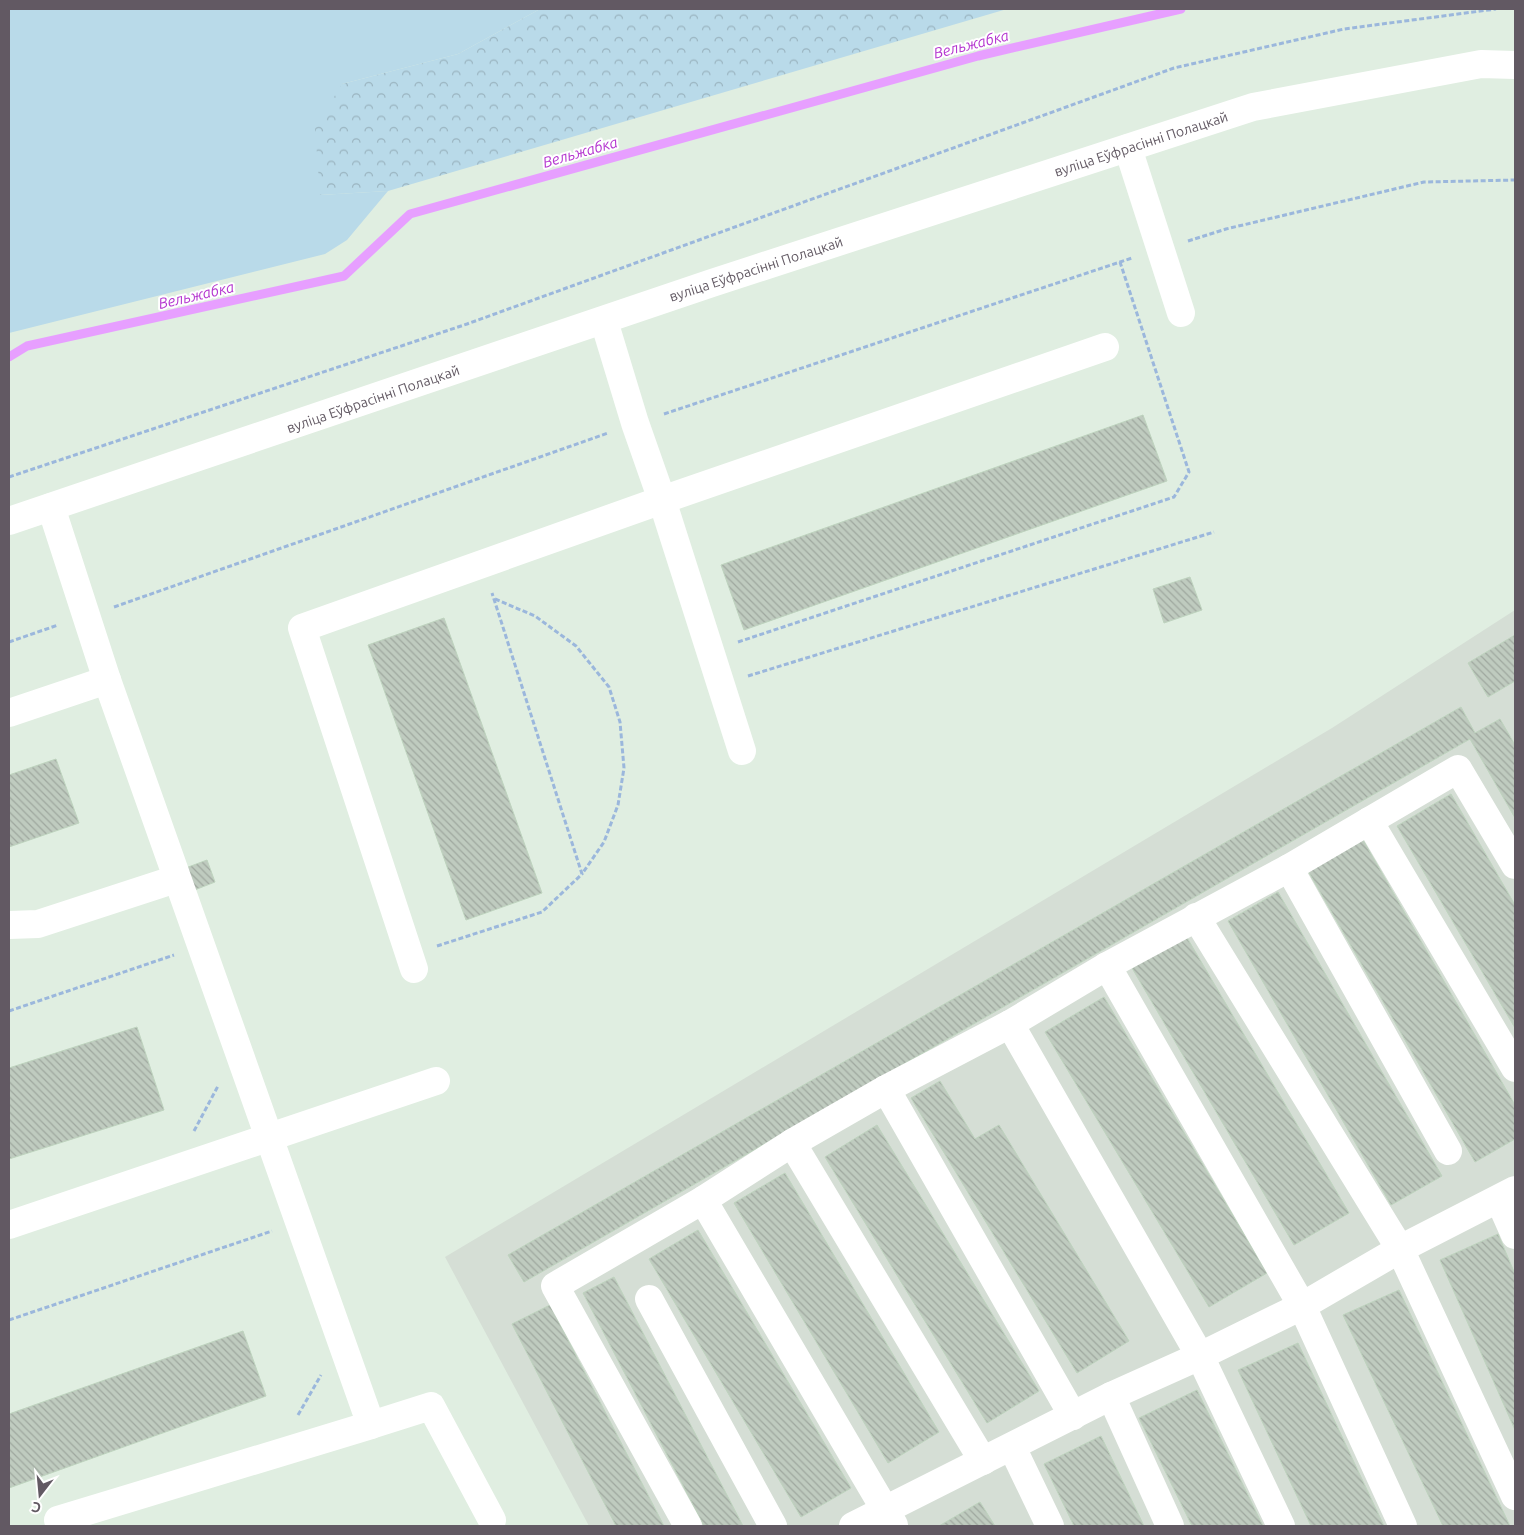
<svg xmlns="http://www.w3.org/2000/svg" width="1524" height="1535" font-family="Ubuntu,sans-serif">
<style>
.industrial{fill:#d5ded5}
.green{fill:#b9dae9}
.forest{fill:url(#forest-crowns)}
.lines{fill:none;stroke-linecap:round;stroke-linejoin:round}
.stream{stroke:#e79fff;stroke-width:9}
.building{fill:url(#building-back-hatch);stroke:#bed3be}
.path{stroke:#9bb7dc;stroke-width:3;stroke-dasharray:5 2.5;stroke-linecap:butt}
.minor{stroke:#fff;stroke-width:28}
.labels{text-anchor:middle;dominant-baseline:central;stroke-width:4;stroke-linejoin:round;paint-order:stroke}
.street-label{font-size:14px;fill:#625963;stroke:#fff}
.water-label{font-size:15px;font-style:italic;fill:#b435cf;stroke:#fff}
</style>
<defs>
<pattern id="forest-crowns" width="20" height="18" patternUnits="userSpaceOnUse" patternTransform="scale(1.25)"><rect width="20" height="18" fill="#b9dae9"/><path d="M2 6a3 3 0 1 1 6 0M12 15a3 3 0 1 1 6 0" fill="none" stroke="#9ab4c0"/></pattern>
<pattern id="building-back-hatch" width="6" height="6" patternUnits="userSpaceOnUse" patternTransform="scale(1.25)"><rect width="6" height="6" fill="#bfcbbf"/><path d="M-1 5l2 2M0 0l6 6M5-1l2 2" fill="none" stroke="#9fa89f"/></pattern>
</defs>
<rect width="100%" height="100%" fill="#e0eee1"/>
<path class="industrial" d="M1515,610V1526H589L445,1257L1332,728Z"/>
<path class="green" d="M9,9H540L458,54L342,84L320,195L388,191L347,240L325,254L9,333Z"/>
<path class="forest" d="M540,9H1007L388,191L320,195L315,128L342,84L458,54Z"/>
<g class="lines">
<path class="stream" d="M9,357L27,346L344,276L410,214L978,56L1181,9"/>
</g>
<g class="building">
<path d="M1143,415L1167,481L744,630L721,565Z"/>
<path d="M1190,577L1202,610L1164,623L1153,589Z"/>
<path d="M444,618L542,893L466,920L368,645Z"/>
<path d="M1515,635V683V681L1488,697L1468,663Z"/>
<path d="M1461,707L1475,733L1500,719L1515,745V818L1470,739L524,1282L508,1255Z"/>
<path d="M56,759L79,823L9,847V775Z"/>
<path d="M1451,794L1515,905V1028L1397,826Z"/>
<path d="M1363,840L1515,1105V1139L1475,1162L1308,871Z"/>
<path d="M207,860L215,882L192,891L183,869Z"/>
<path d="M1278,892L1442,1176L1391,1205L1228,921Z"/>
<path d="M1186,936L1349,1213L1294,1245L1132,968Z"/>
<path d="M1104,997L1267,1273L1209,1307L1045,1032Z"/>
<path d="M137,1027L164,1110L9,1159V1068Z"/>
<path d="M940,1081L975,1139L999,1125L1129,1341L1077,1373L911,1098Z"/>
<path d="M877,1125L1039,1391L987,1423L825,1157Z"/>
<path d="M785,1173L939,1432L888,1463L734,1203Z"/>
<path d="M698,1230L851,1488L801,1517L649,1259Z"/>
<path d="M1498,1234L1515,1274V1430L1440,1260Z"/>
<path d="M614,1277L743,1526H704L583,1293Z"/>
<path d="M1399,1290L1510,1526H1443L1343,1315Z"/>
<path d="M550,1305L664,1526H616L512,1324Z"/>
<path d="M243,1331L266,1396L9,1488V1414Z"/>
<path d="M1298,1343L1384,1526H1311L1238,1370Z"/>
<path d="M1197,1390L1263,1526H1192L1139,1418Z"/>
<path d="M1101,1436L1144,1526H1074L1044,1464Z"/>
<path d="M980,1502L995,1526H939Z"/>
</g>
<g class="lines">
<g class="path">
<path d="M1188,241L1226,229L1424,182L1515,180"/>
<path d="M664,414L1132,258"/>
<path d="M9,477L467,324L1174,68L1344,29L1496,9"/>
<path d="M495,599L535,616L576,646L609,687L620,722L624,768L618,805L604,842L582,874"/>
<path d="M114,607L608,433"/>
<path d="M9,642L58,625"/>
<path d="M738,642L1174,497L1189,472L1120,262"/>
<path d="M748,676L1214,532"/>
<path d="M437,946L542,912L582,874L492,593"/>
<path d="M9,1011L174,955"/>
<path d="M194,1131L218,1086"/>
<path d="M9,1320L272,1231"/>
<path d="M298,1415L321,1375"/>
</g>
<g class="minor">
<path d="M1128,148L1181,313"/>
<path d="M604,321L635,423L662,500L742,751"/>
<path d="M51,507L107,680L371,1425L58,1520"/>
<path d="M9,521L712,283L1253,107L1481,64L1515,65"/>
<path d="M9,713L107,680"/>
<path d="M1369,821L1515,1068"/>
<path d="M1289,868L1448,1151"/>
<path d="M1196,917L1400,1249L1515,1496"/>
<path d="M9,925L38,924L176,879"/>
<path d="M1107,966L1302,1306L1403,1526"/>
<path d="M414,969L302,628L662,500L1105,347"/>
<path d="M1010,1024L1200,1356L1281,1526"/>
<path d="M886,1089L1073,1416"/>
<path d="M792,1143L983,1461"/>
<path d="M1499,1199L1515,1235"/>
<path d="M703,1200L894,1525"/>
<path d="M9,1225L436,1081"/>
<path d="M649,1299L773,1526"/>
<path d="M1111,1396L1170,1526"/>
<path d="M371,1425L431,1406L492,1520"/>
<path d="M1012,1447L1050,1526"/>
<path d="M688,1526L555,1286L703,1200L792,1143L886,1089L1010,1024L1107,966L1289,868L1458,769L1515,865"/>
<path d="M853,1526L1111,1396L1200,1356L1302,1306L1400,1249L1515,1190"/>
</g>
</g>
<g class="labels">
<g class="street-label">
<text transform="translate(1141 144) rotate(-18)">вуліца Еўфрасінні Полацкай</text>
<text transform="translate(756 269) rotate(-18)">вуліца Еўфрасінні Полацкай</text>
<text transform="translate(373 399) rotate(-19)">вуліца Еўфрасінні Полацкай</text>
</g>
<g class="water-label">
<text transform="translate(971 44) rotate(-14)">Вельжабка</text>
<text transform="translate(580 152) rotate(-16)">Вельжабка</text>
<text transform="translate(196 295) rotate(-13)">Вельжабка</text>
</g>
</g>
<rect width="1524" height="1535" fill="none" stroke="#625963" stroke-width="20"/>
<g transform="translate(40 1495) rotate(196)" stroke="#ffffff" stroke-width="4" paint-order="stroke">
<path d="M0-4L9 19L0 12L-9 19Z" fill="#625963"/>
<text y="-8" font-size="14" font-weight="bold" text-anchor="middle" fill="#625963">С</text>
</g>
</svg>
